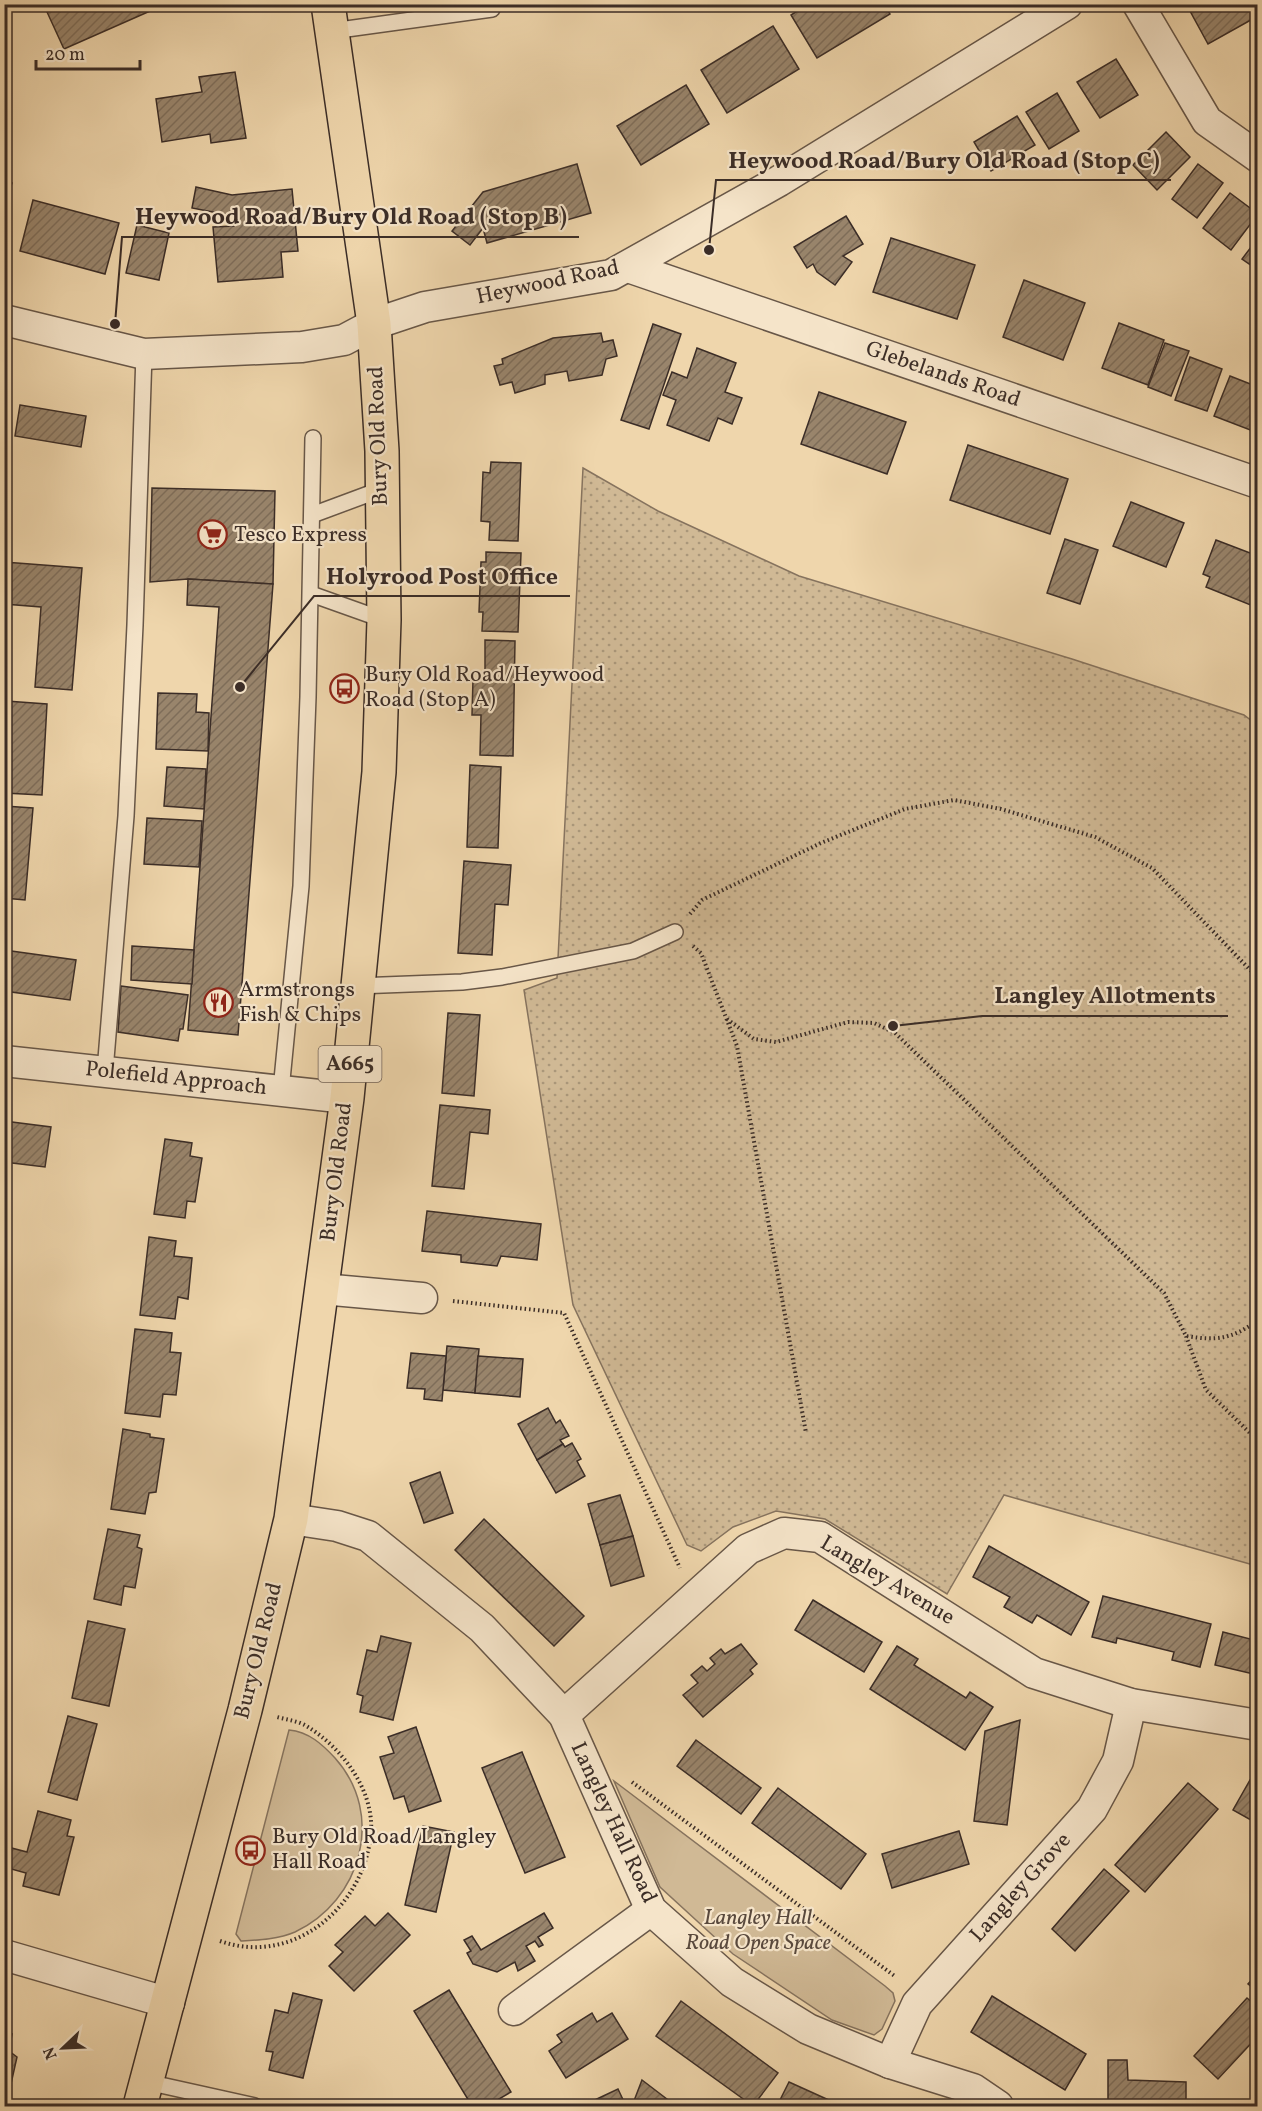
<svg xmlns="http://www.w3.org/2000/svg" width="1262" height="2111" font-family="Vollkorn,serif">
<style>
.green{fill:#d0b995;stroke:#86735e;stroke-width:1.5}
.garden{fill:url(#garden-dots);stroke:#86735e;stroke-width:1.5}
.building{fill:url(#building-hatch);stroke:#3b2d27;stroke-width:1.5}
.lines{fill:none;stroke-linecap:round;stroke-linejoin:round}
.service-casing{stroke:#685748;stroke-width:18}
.minor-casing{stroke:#685748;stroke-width:33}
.primary-casing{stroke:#3b2d27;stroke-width:36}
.path{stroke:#3b2d27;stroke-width:4;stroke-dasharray:1.5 3;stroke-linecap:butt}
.service{stroke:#f5e4c9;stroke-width:15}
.minor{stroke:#f5e4c9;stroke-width:30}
.primary{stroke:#efd6ac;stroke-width:33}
.labels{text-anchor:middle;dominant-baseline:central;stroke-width:4.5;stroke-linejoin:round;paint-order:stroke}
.shield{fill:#f5e4c9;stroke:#736458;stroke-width:1.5}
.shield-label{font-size:21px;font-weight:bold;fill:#3b2d27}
.street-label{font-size:22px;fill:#3b2d27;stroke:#f5e4c9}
.poi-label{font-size:22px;fill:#3b2d27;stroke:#f5e4c9;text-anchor:start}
.park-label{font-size:22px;font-style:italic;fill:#59493d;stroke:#f5e4c9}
.leader{fill:none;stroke:#3b2d27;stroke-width:2}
.callout-dot{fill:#3b2d27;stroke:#f5e4c9;stroke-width:2}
.callout-label{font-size:24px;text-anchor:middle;font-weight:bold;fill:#3b2d27;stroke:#f5e4c9;stroke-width:4.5;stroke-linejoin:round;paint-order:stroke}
</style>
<defs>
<pattern id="garden-dots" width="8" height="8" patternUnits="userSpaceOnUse" patternTransform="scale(1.5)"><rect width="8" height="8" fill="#d0b995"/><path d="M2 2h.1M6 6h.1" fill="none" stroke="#aa977a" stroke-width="1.8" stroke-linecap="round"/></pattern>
<pattern id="building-hatch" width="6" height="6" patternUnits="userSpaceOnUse" patternTransform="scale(1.5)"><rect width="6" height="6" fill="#99856c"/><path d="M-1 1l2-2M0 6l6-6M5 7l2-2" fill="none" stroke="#7e6d59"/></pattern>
</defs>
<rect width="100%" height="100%" fill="#efd6ac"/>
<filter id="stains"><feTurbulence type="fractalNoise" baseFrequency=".00333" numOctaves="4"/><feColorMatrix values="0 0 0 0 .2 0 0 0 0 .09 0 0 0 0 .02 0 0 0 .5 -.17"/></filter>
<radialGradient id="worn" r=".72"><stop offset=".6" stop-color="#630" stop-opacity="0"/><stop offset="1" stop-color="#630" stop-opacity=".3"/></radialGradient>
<g class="green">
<path d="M289,1730C309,1732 322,1744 335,1758C386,1815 361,1901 295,1932C279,1939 259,1940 241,1941L236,1934Z"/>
<path d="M614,1781L885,1986L893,1993L895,2001L882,2029L874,2035L832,2020L733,1954L660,1887Z"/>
</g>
<path class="garden" d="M583,468L658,511L799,576L1072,659L1244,715L1257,725V1566L1004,1495L947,1594L825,1519L776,1511L733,1527L701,1551L687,1545L573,1305L524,990L557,978Z"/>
<g class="building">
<path d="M65,4H166L64,49L47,12Z"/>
<path d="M808,4H884L890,14L817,58L791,15Z"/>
<path d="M1202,4H1258V16L1208,44L1190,11Z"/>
<path d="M773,26L799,69L727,113L701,70Z"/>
<path d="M1116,59L1138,95L1100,118L1077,82Z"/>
<path d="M235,72L246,138L211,143L210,134L162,142L156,99L202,92L199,77Z"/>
<path d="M686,85L709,124L641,165L617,126Z"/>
<path d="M1057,93L1079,131L1049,149L1026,112Z"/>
<path d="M1017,116L1035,145L991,171L974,142Z"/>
<path d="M1166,132L1190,157L1157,190L1133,165Z"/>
<path d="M577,164L591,213L487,243L483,228L470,245L452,231L483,192Z"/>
<path d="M1198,164L1223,183L1197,218L1172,199Z"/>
<path d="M4,181L12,183L4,205Z"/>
<path d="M196,187L232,195L292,189L298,251L281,252L283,277L218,282L213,227L234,226L233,216L192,208Z"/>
<path d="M1230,193L1258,214L1231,250L1203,228Z"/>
<path d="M33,200L119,223L105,274L20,251Z"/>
<path d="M846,216L863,244L843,256L852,262L835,285L817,272L813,264L807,268L794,247Z"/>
<path d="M137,225L169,233L159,280L126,273Z"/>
<path d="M891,238L975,265L957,319L873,292Z"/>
<path d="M1258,238V270L1242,259Z"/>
<path d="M1024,280L1085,303L1063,360L1003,337Z"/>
<path d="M1119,323L1164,340L1148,385L1102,368Z"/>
<path d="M653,324L681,334L649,429L621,420Z"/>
<path d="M601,333L603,342L613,340L617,356L606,359L602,375L569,381L567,371L545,375V384L515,393L512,382L500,385L494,366L503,364L502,359L553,338Z"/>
<path d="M1165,343L1189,351L1171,396L1148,387Z"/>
<path d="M697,348L736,363L725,392L742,398L732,424L718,418L709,441L667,425L676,400L663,395L672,372L687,378Z"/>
<path d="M1190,357L1222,369L1207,411L1175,400Z"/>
<path d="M1230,376L1258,387L1254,401L1258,403V433L1214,416Z"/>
<path d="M819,392L906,422L887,474L801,444Z"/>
<path d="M20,405L86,416L81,447L15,436Z"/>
<path d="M968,445L1068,479L1050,534L950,500Z"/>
<path d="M491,462L521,463L518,541L489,540L490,522L481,521L483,472L490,473Z"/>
<path d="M152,488L275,491L273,584L188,579L150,582Z"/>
<path d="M1131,502L1184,523L1166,567L1113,546Z"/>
<path d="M1065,539L1098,550L1080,604L1047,593Z"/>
<path d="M1216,540L1258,556V608L1206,587L1210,577L1203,574Z"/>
<path d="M486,552L521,553L518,632L482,631L483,612H479L481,562H486Z"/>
<path d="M4,562L82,568L72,690L35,687L41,607L4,604Z"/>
<path d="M188,579L273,584L238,1035L188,1030L219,607L187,605Z"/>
<path d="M485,640L515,641L513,756L480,755L481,715H472L473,679H485Z"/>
<path d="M158,693L197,694L196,712L209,713L208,751L156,749Z"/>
<path d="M6,701L47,704L42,795L4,793Z"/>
<path d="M470,765L501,767L498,848L467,847Z"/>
<path d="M167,767L206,769L204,809L164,806Z"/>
<path d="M4,806L33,808L25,900L4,898Z"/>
<path d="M147,818L202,821L199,867L144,864Z"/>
<path d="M464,861L511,865L508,905L495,904L492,955L458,953Z"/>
<path d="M132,946L194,950L192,984L131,980Z"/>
<path d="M4,950L76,960L70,1000L4,991Z"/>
<path d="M121,986L188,995L183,1029H180L178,1041L118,1032Z"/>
<path d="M448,1013L480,1015L474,1096L442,1093Z"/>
<path d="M440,1105L490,1110L488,1134L470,1132L464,1189L432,1186Z"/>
<path d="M4,1121L51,1127L45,1167L4,1162Z"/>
<path d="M165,1139L192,1143L190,1156L202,1158L195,1202L187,1201L185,1218L154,1214Z"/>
<path d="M427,1211L541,1224L537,1260L501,1256L497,1266L461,1262V1255L422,1251Z"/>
<path d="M149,1237L176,1241L174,1256L192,1258L188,1299L178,1297L175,1319L140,1315Z"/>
<path d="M135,1329L172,1333L170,1352L181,1353L176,1395L163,1394L160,1417L125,1413Z"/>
<path d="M447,1346L479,1349L475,1393L443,1390Z"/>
<path d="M411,1353L446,1356L442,1401L424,1399L425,1389L407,1388Z"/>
<path d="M478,1356L523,1359L520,1397L475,1393Z"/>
<path d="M548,1408L556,1423L560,1420L569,1436L560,1440L563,1444L537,1460L518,1424Z"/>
<path d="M123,1429L150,1434V1437L164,1439L156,1492L149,1493L145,1514L111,1509Z"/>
<path d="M572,1443L581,1459L577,1461L585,1476L556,1493L537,1460L563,1444L565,1447Z"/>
<path d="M440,1472L453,1513L424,1523L410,1483Z"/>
<path d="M620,1495L633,1536L600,1545L588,1504Z"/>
<path d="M484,1519L584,1616L554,1646L455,1550Z"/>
<path d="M108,1529L140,1535L137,1547L142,1549L135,1588L124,1586L121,1605L94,1599Z"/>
<path d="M633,1536L644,1576L611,1586L600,1545Z"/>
<path d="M989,1546L1089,1602L1071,1635L1037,1615L1032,1623L1004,1607L1010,1597L973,1577Z"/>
<path d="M1103,1596L1211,1624L1200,1667L1172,1660L1174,1652L1117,1638L1116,1643L1092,1637Z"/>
<path d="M813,1600L882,1642L864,1672L795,1630Z"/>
<path d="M88,1621L125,1629L109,1706L72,1698Z"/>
<path d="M1223,1632L1258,1641V1675L1215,1665Z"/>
<path d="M381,1636L411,1643L393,1720L360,1712L363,1696L357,1694L367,1650L377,1652Z"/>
<path d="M741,1644L757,1664L750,1670L753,1674L703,1717L683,1695L698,1683L691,1675L702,1666L707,1671L715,1664L710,1658L721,1649L725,1654Z"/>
<path d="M897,1646L918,1659L914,1665L966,1698L970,1692L993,1707L965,1750L870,1689Z"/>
<path d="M68,1716L97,1724L77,1800L48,1792Z"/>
<path d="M1020,1720L1007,1825L974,1821L985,1731Z"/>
<path d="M416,1727L441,1801L409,1812L404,1796L394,1799L380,1757L394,1753L388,1737Z"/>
<path d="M696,1740L761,1788L741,1814L677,1766Z"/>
<path d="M522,1752L565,1857L525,1873L482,1768Z"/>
<path d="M1250,1780L1258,1784V1824L1233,1810Z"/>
<path d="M1188,1783L1218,1809L1145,1892L1115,1865Z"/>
<path d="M778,1788L866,1854L841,1889L752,1823Z"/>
<path d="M38,1811L71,1820L67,1836L74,1837L59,1895L23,1886L26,1873L4,1867V1846L27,1852Z"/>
<path d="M423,1826L454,1832L436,1912L405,1905Z"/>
<path d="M959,1831L969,1864L892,1888L882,1854Z"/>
<path d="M1104,1869L1129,1891L1075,1951L1052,1929Z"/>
<path d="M388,1913L410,1935L354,1991L329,1966L343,1952L335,1945L365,1916L375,1926Z"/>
<path d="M544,1913L553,1928L538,1937L543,1945L539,1947L535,1941L526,1946L535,1961L518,1971L515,1962L497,1972L473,1964L467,1953L471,1951L464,1940L472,1936L481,1950Z"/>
<path d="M1258,1973V1992L1248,1984Z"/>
<path d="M449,1990L511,2092L487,2106H472L414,2011Z"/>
<path d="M293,1993L322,2000L303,2078L269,2070L273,2052L266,2051L275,2010L288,2013Z"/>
<path d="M992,1996L1086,2054L1065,2090L971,2032Z"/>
<path d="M1247,1998L1258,2007V2036L1218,2079L1194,2056Z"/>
<path d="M681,2001L778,2073L753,2106L656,2036Z"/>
<path d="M592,2013L597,2022L612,2013L628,2039L566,2078L549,2051L562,2042L557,2035Z"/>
<path d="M4,2033L12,2034L9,2051L17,2057L6,2106Z"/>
<path d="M1108,2060H1127L1128,2080L1186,2082V2106H1108Z"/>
<path d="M642,2080L676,2106H632Z"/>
<path d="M789,2082L842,2106H777Z"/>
<path d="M618,2089L626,2106H582Z"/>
</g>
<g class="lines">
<defs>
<g id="service">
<path d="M332,31L492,9"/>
<path d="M312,515L382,489"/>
<path d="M311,594L384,620"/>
<path d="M357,986L462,982L502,977L633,951L675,932"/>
<path d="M105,1071L126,816L135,625L144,354"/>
<path d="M281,1090L301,886L308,697L313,438"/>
<path d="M147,2082L255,2106"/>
</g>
<g id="minor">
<path d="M1138,4L1207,121L1258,157"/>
<path d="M628,267L1258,483"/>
<path d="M4,320L144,354L302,347L344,340L374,324L425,307L611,275L779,181L1067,4"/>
<path d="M4,1061L347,1098"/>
<path d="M322,1289L422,1298"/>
<path d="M291,1519L337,1526L368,1536L482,1628L564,1715L651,1910L732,1982L808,2029L890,2063L973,2089L998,2106"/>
<path d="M564,1715L748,1549L784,1533L820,1537L1034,1673L1131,1704L1258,1725"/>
<path d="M4,1955L169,2003"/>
<path d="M514,2010L651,1910"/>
<path d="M890,2063L917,2004L1092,1809L1118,1761L1131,1704"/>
</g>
<path id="primary" d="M140,2106L245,1710L291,1519L347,1098L379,772L384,620L382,451L374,324L328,4"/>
</defs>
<use href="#service" class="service-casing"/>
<use href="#minor" class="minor-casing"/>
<use href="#primary" class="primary-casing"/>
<g class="path">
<path d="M690,914L702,900L821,843L905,809L954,800L1001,809L1095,837L1152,868L1258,978"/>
<path d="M693,946L701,953L737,1046L806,1433"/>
<path d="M727,1019L754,1039L776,1042L848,1022L874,1023L895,1033L1164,1293L1186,1336C1216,1341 1233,1339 1258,1320"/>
<path d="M453,1301L564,1313L680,1568"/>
<path d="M1186,1336L1206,1390L1258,1441"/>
<path d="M632,1782L896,1977"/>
<path d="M220,1941C293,1967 365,1907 371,1832C374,1790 342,1748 308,1727C299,1721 288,1720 277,1717"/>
</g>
<use href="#service" class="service"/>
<use href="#minor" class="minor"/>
<use href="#primary" class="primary"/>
</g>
<defs>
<symbol id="supermarket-ring" viewBox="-11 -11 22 22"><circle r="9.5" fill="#f5e4c9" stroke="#8f2418" stroke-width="1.5"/><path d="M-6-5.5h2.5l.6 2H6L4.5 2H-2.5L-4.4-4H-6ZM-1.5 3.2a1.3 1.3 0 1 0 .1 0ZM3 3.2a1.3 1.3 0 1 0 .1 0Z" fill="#8f2418"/></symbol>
<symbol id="bus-ring" viewBox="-11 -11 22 22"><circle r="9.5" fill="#f5e4c9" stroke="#8f2418" stroke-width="1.5"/><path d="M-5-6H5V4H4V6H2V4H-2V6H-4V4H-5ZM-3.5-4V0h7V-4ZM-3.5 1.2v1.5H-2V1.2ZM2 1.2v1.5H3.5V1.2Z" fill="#8f2418"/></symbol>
<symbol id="restaurant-ring" viewBox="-11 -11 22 22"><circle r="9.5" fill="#f5e4c9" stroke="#8f2418" stroke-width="1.5"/><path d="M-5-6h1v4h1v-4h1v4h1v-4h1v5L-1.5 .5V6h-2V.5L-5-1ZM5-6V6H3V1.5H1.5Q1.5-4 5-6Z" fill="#8f2418"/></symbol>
</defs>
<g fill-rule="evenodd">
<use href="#supermarket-ring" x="196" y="518" width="33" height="33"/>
<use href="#bus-ring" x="328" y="672" width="33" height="33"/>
<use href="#restaurant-ring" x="202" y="986" width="33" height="33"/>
<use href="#bus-ring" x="234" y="1834" width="33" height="33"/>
</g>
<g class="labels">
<rect class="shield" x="318.5" y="1046" width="63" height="36" rx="4.5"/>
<g class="shield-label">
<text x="350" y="1064">A665</text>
</g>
<g class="street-label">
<text transform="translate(548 283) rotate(-12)">Heywood Road</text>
<text transform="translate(943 375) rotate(19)">Glebelands Road</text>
<text transform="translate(379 436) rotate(-92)">Bury Old Road</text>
<text transform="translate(176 1079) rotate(6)">Polefield Approach</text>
<text transform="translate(337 1172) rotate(-83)">Bury Old Road</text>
<text transform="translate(887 1581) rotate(31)">Langley Avenue</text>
<text transform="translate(259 1651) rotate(-76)">Bury Old Road</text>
<text transform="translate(613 1823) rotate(65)">Langley Hall Road</text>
<text transform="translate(1021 1888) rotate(-48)">Langley Grove</text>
</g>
<g class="poi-label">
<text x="234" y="535">Tesco Express</text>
<text x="365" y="675">Bury Old Road/Heywood<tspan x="365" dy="25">Road (Stop A)</tspan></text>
<text x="239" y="990">Armstrongs<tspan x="239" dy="25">Fish &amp; Chips</tspan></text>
<text x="272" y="1837">Bury Old Road/Langley<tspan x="272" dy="25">Hall Road</tspan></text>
</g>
<g class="park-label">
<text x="758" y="1918">Langley Hall<tspan x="758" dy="25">Road Open Space</tspan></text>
</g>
</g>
<path class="leader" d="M709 250L716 180H1171M115 324L122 237H579M240 687L314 596H570M893 1026L982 1016H1228"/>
<g class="callout-dot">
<circle cx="709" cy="250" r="6"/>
<circle cx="115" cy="324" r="6"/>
<circle cx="240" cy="687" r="6"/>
<circle cx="893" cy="1026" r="6"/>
</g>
<g class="callout-label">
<text x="944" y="168">Heywood Road/Bury Old Road (Stop C)</text>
<text x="351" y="224">Heywood Road/Bury Old Road (Stop B)</text>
<text x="442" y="584">Holyrood Post Office</text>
<text x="1105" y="1003">Langley Allotments</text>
</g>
<rect width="1262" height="2111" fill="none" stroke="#efd6ac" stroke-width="24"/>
<rect x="6" y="6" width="1250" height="2099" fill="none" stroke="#3b2d27" stroke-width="3"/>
<rect x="12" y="12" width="1238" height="2087" fill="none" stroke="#3b2d27" stroke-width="1.5"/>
<g transform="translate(63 2048) rotate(247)" stroke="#f5e4c9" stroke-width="4.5" paint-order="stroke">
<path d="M0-4.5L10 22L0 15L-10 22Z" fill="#3b2d27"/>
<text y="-9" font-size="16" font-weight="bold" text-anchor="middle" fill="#3b2d27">N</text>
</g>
<path d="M36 60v9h104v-9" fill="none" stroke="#3b2d27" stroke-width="3"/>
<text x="45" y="60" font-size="18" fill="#3b2d27" stroke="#f5e4c9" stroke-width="4.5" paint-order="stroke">20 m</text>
<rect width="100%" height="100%" filter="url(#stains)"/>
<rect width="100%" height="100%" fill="url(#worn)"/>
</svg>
